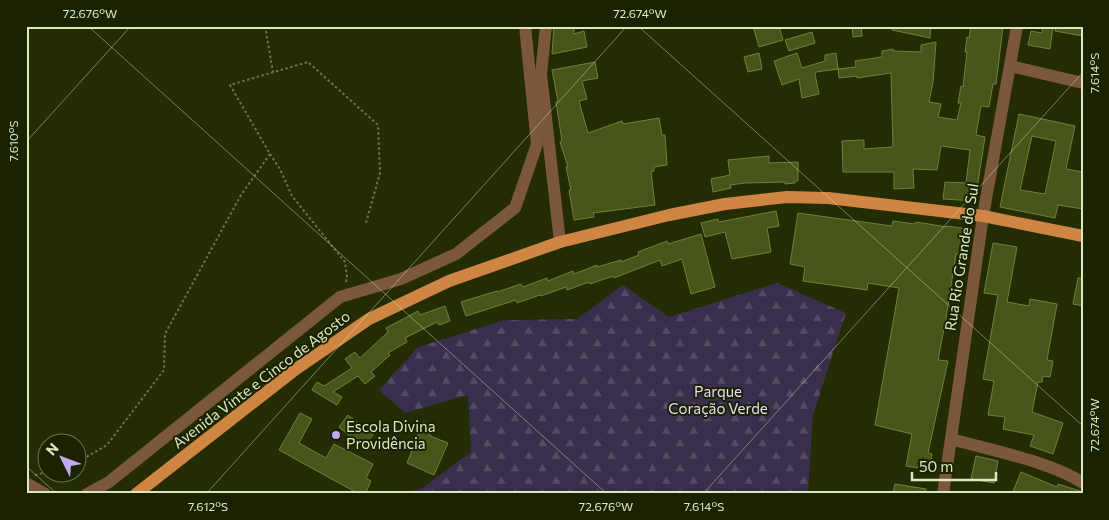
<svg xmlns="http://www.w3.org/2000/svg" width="1109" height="520" font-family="Commissioner,sans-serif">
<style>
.forest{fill:url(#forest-firs)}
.building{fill:#47541a;stroke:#708138;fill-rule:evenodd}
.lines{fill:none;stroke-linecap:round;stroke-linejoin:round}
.path{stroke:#6b754e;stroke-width:2;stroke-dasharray:2.5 2.5;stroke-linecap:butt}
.minor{stroke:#7c583a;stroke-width:12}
.major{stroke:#cf8643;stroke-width:12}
.ticks{fill:none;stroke:#dde8c3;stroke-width:1;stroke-opacity:0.45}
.poi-dot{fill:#c3a7f2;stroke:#1a2200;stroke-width:2}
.labels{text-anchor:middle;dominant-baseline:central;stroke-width:4;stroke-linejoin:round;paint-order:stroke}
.street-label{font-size:15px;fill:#dde8c3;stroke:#1a2200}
.park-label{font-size:15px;fill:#e5dafa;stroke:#1a2200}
.poi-label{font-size:15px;fill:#dde8c3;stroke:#1a2200;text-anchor:start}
.neatline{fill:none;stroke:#dde8c3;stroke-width:2}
.ticks-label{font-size:12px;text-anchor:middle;fill:#dde8c3}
</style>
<defs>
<pattern id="forest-firs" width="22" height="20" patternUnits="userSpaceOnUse" patternTransform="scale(1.25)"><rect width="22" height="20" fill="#392e4b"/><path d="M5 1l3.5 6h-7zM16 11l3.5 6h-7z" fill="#554c63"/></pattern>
</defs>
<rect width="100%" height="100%" fill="#242c04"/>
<path class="forest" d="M777,283L846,313L813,415L808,494H401L422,488L471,452L468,395L405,413L379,390L418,347L505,320L577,319L623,285L669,317Z"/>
<g class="building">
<path d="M554,26H574V34L584,31L587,47L552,54Z"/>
<path d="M753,26H779L783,40L759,47Z"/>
<path d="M852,26H861L862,36L853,37Z"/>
<path d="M892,26H931L930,38L892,30Z"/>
<path d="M971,26L1003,27L996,84H993L989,107L981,106L976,135L985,137L975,201L943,199L945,182L966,183L970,150L941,146L937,170L913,169L914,188L894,189V172H843L842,141L864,140V149L893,147L891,73L857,78V76L839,78L838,69L856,67L855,61L882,57V51L893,49V51L921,52V45L936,42L933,82L929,102L941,104L938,117L957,120L961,103H958L961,86L963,87L967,52H965L967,37L969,38Z"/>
<path d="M1043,26H1053L1050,49L1028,45L1031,31L1042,33Z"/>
<path d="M1055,26H1083V36L1055,31Z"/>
<path d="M812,32L815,43L789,51L785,40Z"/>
<path d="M759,53L762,69L748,72L744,57Z"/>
<path d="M797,53L802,68L825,61V55L836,53L838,69L816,72L815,74L819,94L802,98L799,79L782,85L774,61Z"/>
<path d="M595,62L598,78L582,81L587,99L579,101L588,133L622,121L623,124L659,118L662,135H665L667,165L654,167V171L651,172L655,205L593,213L594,217L574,220L569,190H571L566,167H568L560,142L562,141L556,102L558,101L552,70Z"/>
<path d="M1019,114L1075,126L1066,169L1083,172V209L1058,205L1055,218L1000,207ZM1032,136L1056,141L1045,194L1020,190Z"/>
<path d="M769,156V163L798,162V181H795V183L785,184V182L745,183L730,185L731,188L713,192L711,179L730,175L728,160Z"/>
<path d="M776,211L779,226L767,228L771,252L732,259L725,232L705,237L701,223L718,219L719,222Z"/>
<path d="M798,213L892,226L893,221L915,224L916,222L947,227V226L967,229L964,255L956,254L946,318L938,360L948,361L928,453L932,454L929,470L906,466L912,434L875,425L899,288L868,283L867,290L803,281L805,267L790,264Z"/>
<path d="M701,234L715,287L691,294L682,259L662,266L660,260L614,278L613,276L590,284L589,282L567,290L566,287L541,296L540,295L517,303L516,300L466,316L461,302L497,291V292L521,284L523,287L547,278L548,281L573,271L574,274L597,265V267L621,260V262L639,255L638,252L667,241L668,244Z"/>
<path d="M993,243L1017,247L1007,302L1029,306L1030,299L1057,304L1047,360L1053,361L1050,377L1043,376L1042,382H1038L1032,412L1063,423L1053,454L1030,446L1034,435L1003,429L1005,417L988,415L994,381L983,379L998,295L984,293Z"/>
<path d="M1078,278H1083V306L1073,304Z"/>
<path d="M445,306L450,321L439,325L437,322L405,338L407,342L388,353L390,355L371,372L375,376L365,384L358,376L333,392L342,397L337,405L312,390L317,382L324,386L352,368L345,359L355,352L360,358L388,332L386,328L418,311L420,315Z"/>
<path d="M300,413L312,419L299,443L326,458L334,444L373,464L366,478L371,481L365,494H359L279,450Z"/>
<path d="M348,415L373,435L363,447L339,427Z"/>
<path d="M423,422L434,426L430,436L448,443L434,475L407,463Z"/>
<path d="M976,456L998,461L994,483L971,479Z"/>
<path d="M1021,472L1057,487L1058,484L1083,492V494H1012Z"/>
<path d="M895,484L926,489L925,494H893Z"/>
</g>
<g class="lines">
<g class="path">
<path d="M265,26L273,72"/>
<path d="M346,282L347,277L345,262L292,196L280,169L270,154L230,85L308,62L378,125L380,173L366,223"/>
<path d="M78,462L107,445L164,370L165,334L241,195L270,154"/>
<path d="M35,475L48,472"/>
</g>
<g class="minor">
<path d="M546,26L541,74L560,242"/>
<path d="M1010,66L1083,83"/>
<path d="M951,439C990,450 1049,461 1083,483"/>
<path d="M26,483L45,494"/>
<path d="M87,494L109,482L340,297L401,279L456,254L515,208L537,144L525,26"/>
<path d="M943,494L983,216L1017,26"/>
</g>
<path class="major" d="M136,494L296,369L369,319L449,281L560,242L669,215L725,204L787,197L828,198L983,216L1083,236"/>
</g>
<path class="ticks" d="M88,26L607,494M638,26L1083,426M26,142L131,26M26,466L57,494M206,494L627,26M703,494L1083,72"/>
<circle class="poi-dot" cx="336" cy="435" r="5"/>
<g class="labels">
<g class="street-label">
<text transform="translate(961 257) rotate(-81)">Rua Rio Grande do Sul</text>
<text transform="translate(261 379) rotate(-37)">Avenida Vinte e Cinco de Agosto</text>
</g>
<g class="park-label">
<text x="718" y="391">Parque<tspan x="718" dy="17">Coração Verde</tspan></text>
</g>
<g class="poi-label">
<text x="346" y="426">Escola Divina<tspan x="346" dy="17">Providência</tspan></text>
</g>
</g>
<rect width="1109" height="520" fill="none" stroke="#1a2200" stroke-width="55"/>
<g transform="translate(62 458) rotate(312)"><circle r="24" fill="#1a2200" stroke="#68714e"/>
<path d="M0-4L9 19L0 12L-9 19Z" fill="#c3a7f2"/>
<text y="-8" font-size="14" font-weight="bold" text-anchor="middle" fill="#dde8c3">N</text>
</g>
<path d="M912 472v8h84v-8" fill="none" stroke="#dde8c3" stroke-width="2.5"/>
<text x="919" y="472" font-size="15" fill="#dde8c3" stroke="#1a2200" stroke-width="4" paint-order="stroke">50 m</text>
<rect x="28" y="28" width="1054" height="464" class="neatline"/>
<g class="ticks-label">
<text x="90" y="18">72.676°W</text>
<text x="640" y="18">72.674°W</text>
<text transform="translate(1095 73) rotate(-90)" y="4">7.614°S</text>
<text transform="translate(14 141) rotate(-90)" y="4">7.610°S</text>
<text transform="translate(1095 425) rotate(-90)" y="4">72.674°W</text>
<text x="208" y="511">7.612°S</text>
<text x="606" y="511">72.676°W</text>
<text x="704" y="511">7.614°S</text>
</g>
</svg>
